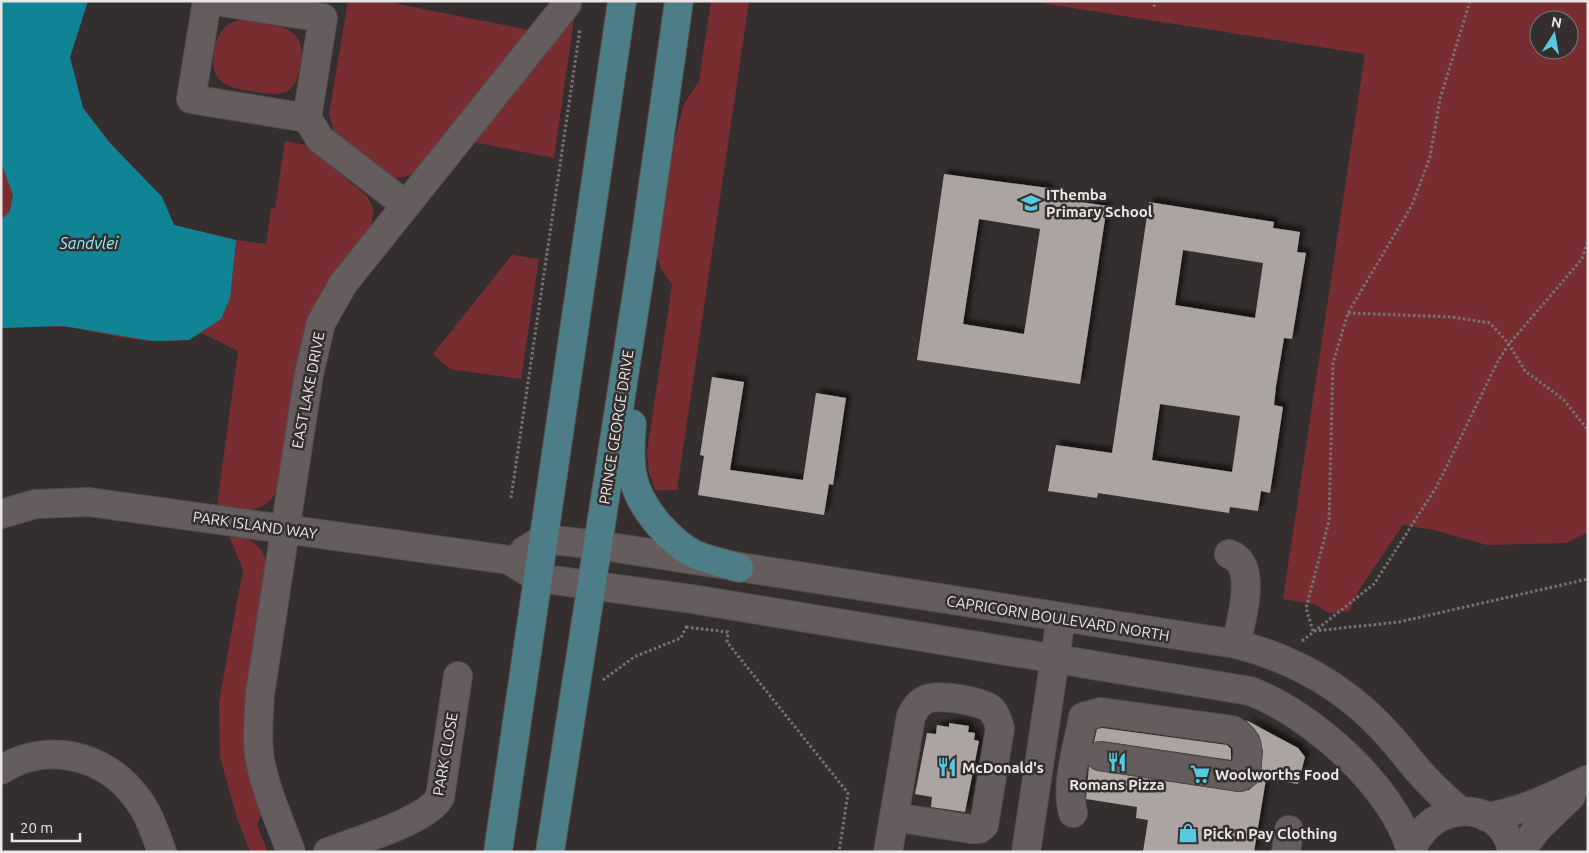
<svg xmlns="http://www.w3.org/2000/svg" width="1589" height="853" font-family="Ubuntu,sans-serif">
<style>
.green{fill:#782e30;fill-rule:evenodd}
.water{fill:#108395}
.building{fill:#aca3a3;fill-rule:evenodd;filter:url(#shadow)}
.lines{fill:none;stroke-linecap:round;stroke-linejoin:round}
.minor-casing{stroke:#534d4c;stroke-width:30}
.major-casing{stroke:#534d4c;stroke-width:30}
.path{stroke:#797373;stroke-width:3;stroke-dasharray:2.5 2.5;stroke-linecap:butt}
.minor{stroke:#655d5d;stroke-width:28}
.major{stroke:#4d7e88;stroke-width:28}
.labels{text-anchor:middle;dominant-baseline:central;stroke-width:5;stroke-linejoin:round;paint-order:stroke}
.poi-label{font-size:15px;font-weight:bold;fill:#ebe6e6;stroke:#352e2e;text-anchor:start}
.street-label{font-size:15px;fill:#ebe6e6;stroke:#352e2e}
.water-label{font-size:16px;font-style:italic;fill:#93edfe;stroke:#352e2e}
</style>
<defs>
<filter id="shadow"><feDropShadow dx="4.5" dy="-4.5" stdDeviation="2.5" flood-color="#0009"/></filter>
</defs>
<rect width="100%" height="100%" fill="#352e2e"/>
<g class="green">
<path d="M1,1H88L70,57L83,108L109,142L162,197L174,225L236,240L266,244L271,208L275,209L285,141L306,145L367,196L374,210L370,230L307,327L298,357L277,491C263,516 241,510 217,506L238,351L202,333C166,353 106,332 66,327C46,324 22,328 1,328Z"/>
<path d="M348,1H393V3L529,30L416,172L405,177L392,178L335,135L329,114Z"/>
<path d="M711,1H749L677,490H655L649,472L647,452L672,285L660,267L656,246L668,164L684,104L699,81Z"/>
<path d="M1028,1H1588V532L1567,543L1487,545L1434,530L1403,525L1359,590L1349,611L1329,613L1314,604L1283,599L1365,54ZM1539,20H1569V50H1539Z"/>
<path d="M574,19L554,158L473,142Z"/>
<path d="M248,20C278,25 309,26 300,66C298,75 297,84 289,90C280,97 267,93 256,92C230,88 209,85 214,52C217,32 227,19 248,20Z"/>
<path d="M512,255L539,259L521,379L450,369L433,354Z"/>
<path d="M228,534C250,538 261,543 267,565L244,726L245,744L262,813L257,825L268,852H250L237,818L220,757L219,702L243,569Z"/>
</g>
<path class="water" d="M1,1H88L70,57L83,108L109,142L162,197L174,225L236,240L230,298L221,319L189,340L152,341L64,326L1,328V220L10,211L13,195L2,165Z"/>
<g class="building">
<path d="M944,174L1048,188V192L1056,194V198L1107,206L1080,384L917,360ZM979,219L1040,229L1024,334L963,324Z"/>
<path d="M1149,202L1274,222L1273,228L1300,232L1297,252L1306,253L1292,339L1284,338L1276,386L1274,405L1283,407L1270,493L1261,491L1258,511L1230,507L1229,513L1098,493L1097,498L1048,491L1056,445L1112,453ZM1183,250L1263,263L1255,318L1175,305ZM1160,404L1240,416L1232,472L1152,460Z"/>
<path d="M712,377L744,382L730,470L803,480L816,393L846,398L833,485L829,484L824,515L698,495L704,456L700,455Z"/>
<path d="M1246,720L1298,748L1305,757L1298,784L1266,779L1254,852H1143L1148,820L1136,818L1137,807L1086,799L1089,766L1098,771L1238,792L1249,790L1260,780L1263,752L1259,735Z"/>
<path d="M949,723L969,726L968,732L975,733L974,740L979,741L965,812L931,807L932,797L915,794L927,733L936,734L937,725L949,727Z"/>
<path d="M1102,728L1227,745L1231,749V760L1102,741L1094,742L1097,729Z"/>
</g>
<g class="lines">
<defs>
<g id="minor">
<path d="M207,1L191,99L307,118"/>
<path d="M216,1L323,18L307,118L320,139L406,205"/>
<path d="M1,514L35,504L89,502L509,560L538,578L692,599L1250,691C1311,714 1394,787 1411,851"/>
<path d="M524,551L543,539L598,545L1236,644C1291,658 1342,686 1381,727C1397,743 1409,761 1424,777C1435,789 1447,800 1460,811"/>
<path d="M1229,554C1259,564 1241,621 1236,644"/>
<path d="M1,770C46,741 104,754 136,797C149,813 155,833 162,852"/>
<path d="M1073,813C1065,783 1078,747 1083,717L1101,712L1232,730C1253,741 1247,752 1246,773L1240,777L1100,756"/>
<path d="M1486,817C1523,812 1554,795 1587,780"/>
<path d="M291,852C280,822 266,792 260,760C256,738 259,715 260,694L309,374L321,323L343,284L567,4"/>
<path d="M328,852C356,841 427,821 440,797L458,676"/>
<path d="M888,852L911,716C915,708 919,702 927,699C939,694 983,701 992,710C996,715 998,721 1000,728L984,825L979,829H971L894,817"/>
<path d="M1026,852L1061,618"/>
<path d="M1286,852L1289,830"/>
<path d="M1411,852C1430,797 1504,799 1512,852"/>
<path d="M1520,852L1537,829L1571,796"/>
</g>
<g id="major">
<path d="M632,424C628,468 630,491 659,525C669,536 680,547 694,554C708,560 724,563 739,568"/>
<path d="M498,852L622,1"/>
<path d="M550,852L644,248L679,1"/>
</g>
</defs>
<use href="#minor" class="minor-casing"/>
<use href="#major" class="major-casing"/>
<g class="path">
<path d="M1154,7L1155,1"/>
<path d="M1348,313L1452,317L1490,323L1509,344L1525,371L1563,399L1588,430"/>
<path d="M511,498L580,29"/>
<path d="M686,627L728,632L727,642L848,793L839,852"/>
<path d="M1313,631L1306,608L1329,521L1333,363L1348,313L1412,205L1430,157L1440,99L1470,1"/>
<path d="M1314,631L1399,622L1588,579"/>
<path d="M1302,641L1374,584L1437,486L1498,361L1509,344L1582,259L1588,240"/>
<path d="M603,680L634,657L681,638L687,625"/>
</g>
<use href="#minor" class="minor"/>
<use href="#major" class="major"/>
</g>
<defs>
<symbol id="school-bare" viewBox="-9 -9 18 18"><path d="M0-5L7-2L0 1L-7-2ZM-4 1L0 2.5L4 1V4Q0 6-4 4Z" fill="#55cadf" stroke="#352e2e" stroke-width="2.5" paint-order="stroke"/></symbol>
<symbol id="restaurant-bare" viewBox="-9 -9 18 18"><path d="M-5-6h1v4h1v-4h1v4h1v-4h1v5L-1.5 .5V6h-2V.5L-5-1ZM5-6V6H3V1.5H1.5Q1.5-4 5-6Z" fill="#55cadf" stroke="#352e2e" stroke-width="2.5" paint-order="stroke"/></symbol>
<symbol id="supermarket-bare" viewBox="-9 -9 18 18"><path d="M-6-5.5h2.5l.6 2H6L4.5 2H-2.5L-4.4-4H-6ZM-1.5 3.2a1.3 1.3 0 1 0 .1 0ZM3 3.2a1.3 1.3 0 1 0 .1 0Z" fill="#55cadf" stroke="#352e2e" stroke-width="2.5" paint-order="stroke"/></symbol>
<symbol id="shop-bare" viewBox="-9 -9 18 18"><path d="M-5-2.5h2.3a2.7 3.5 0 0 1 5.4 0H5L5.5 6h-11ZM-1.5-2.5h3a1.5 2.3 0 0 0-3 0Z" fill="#55cadf" stroke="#352e2e" stroke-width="2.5" paint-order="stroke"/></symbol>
</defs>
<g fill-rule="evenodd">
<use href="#school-bare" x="1017" y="189" width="28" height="28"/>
<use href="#restaurant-bare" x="1103" y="748" width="28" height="28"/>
<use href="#restaurant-bare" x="933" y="753" width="28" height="28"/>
<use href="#supermarket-bare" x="1186" y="760" width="28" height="28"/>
<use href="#shop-bare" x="1174" y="819" width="28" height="28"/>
</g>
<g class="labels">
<g class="poi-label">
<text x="1046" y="194">IThemba<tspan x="1046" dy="17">Primary School</tspan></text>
<text x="962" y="767">McDonald's</text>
<text x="1215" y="774">Woolworths Food</text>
<text x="1117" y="784" text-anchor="middle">Romans Pizza</text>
<text x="1203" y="833">Pick n Pay Clothing</text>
</g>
<g class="street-label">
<text transform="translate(308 390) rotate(-79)">EAST LAKE DRIVE</text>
<text transform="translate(616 427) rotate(-81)">PRINCE GEORGE DRIVE</text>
<text transform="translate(255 525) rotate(8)">PARK ISLAND WAY</text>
<text transform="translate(1058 618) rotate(9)">CAPRICORN BOULEVARD NORTH</text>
<text transform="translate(445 754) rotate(-80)">PARK CLOSE</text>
</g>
<g class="water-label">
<text x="89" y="243">Sandvlei</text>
</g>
</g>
<rect width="1589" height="853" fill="none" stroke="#ebe6e6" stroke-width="5"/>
<g transform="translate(1554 35) rotate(11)"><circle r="24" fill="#352e2e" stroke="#7e7878"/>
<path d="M0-4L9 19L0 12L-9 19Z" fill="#55cadf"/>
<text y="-8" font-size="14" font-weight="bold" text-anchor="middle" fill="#ebe6e6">N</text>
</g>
<path d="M12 833v8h68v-8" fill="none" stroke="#ebe6e6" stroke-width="2.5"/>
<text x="20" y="833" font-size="15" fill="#ebe6e6" stroke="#352e2e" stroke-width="4" paint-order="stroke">20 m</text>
</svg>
